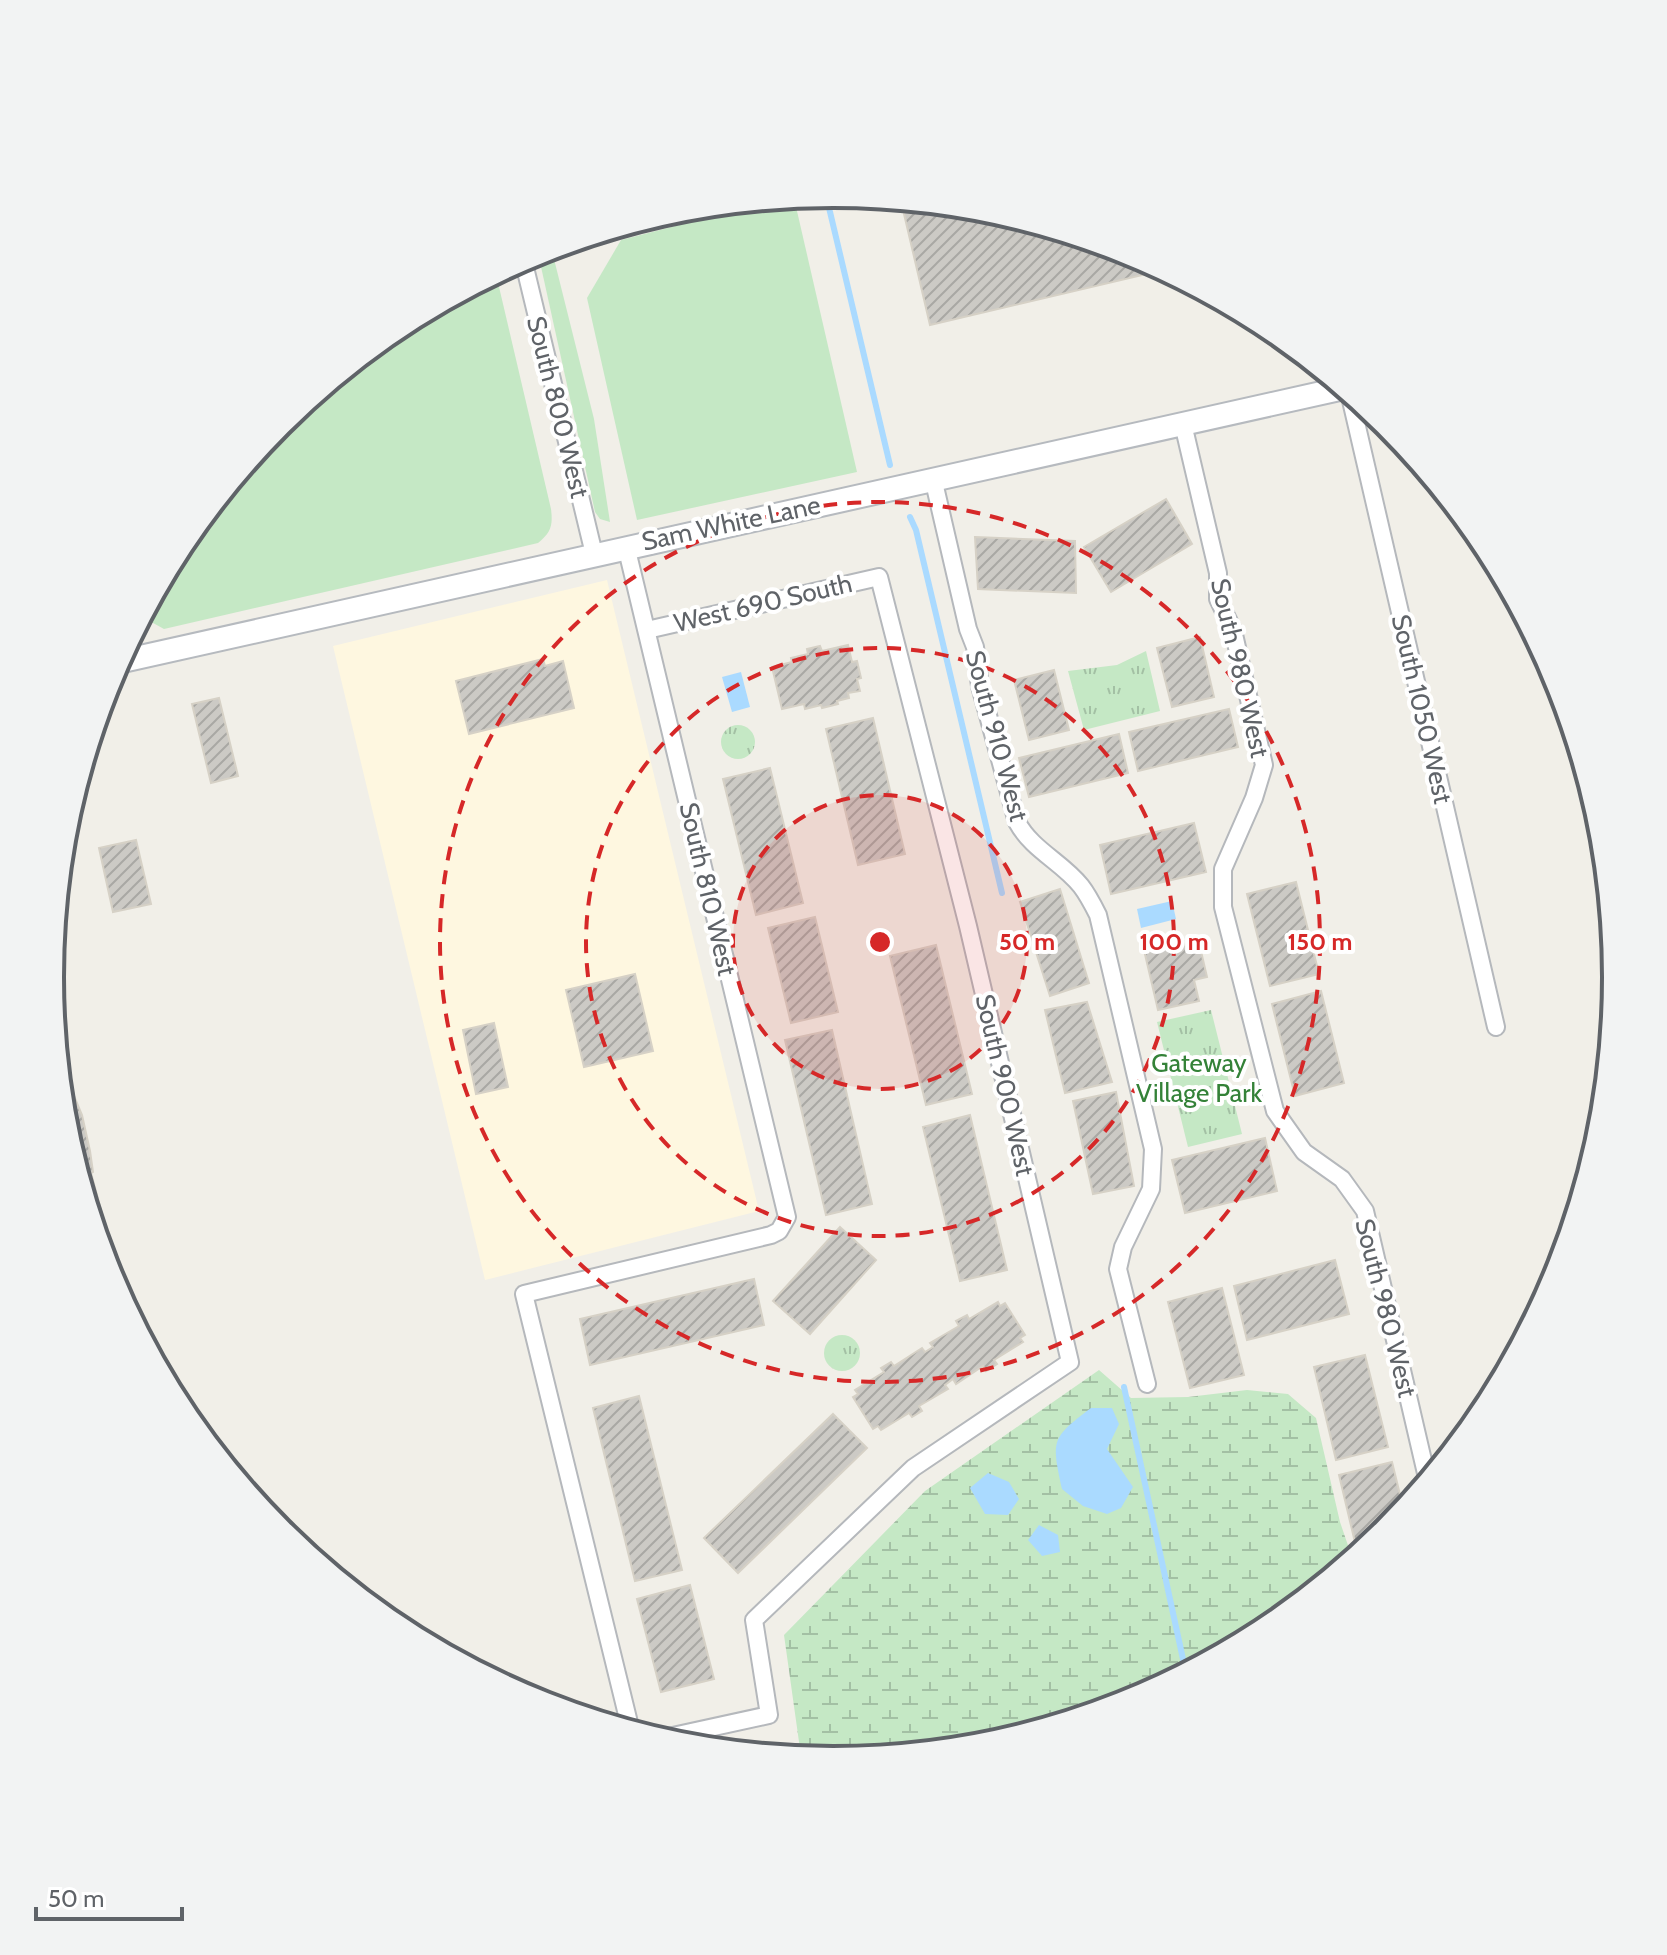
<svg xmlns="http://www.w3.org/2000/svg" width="1667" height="1955" font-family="Cabin,sans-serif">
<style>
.commercial{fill:#fef7e0}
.green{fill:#c5e8c5}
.wetland{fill:url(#wetland-marsh)}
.park{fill:url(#park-tufts)}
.water{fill:#aadaff}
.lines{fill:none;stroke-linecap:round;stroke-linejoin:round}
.stream{stroke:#aadaff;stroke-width:6}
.building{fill:url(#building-hatch);stroke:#d6d1c6;stroke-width:2}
.street-casing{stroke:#b5b8bc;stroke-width:20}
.secondary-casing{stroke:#b6babf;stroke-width:26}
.street{stroke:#fff;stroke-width:16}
.secondary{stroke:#fff;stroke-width:22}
.ring{fill:none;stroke:#d62828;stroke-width:4;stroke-dasharray:14 10}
.labels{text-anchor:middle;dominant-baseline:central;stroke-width:8;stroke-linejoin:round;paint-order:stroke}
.street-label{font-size:26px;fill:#5f6368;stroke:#fff}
.park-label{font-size:26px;fill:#348238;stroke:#fff}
.rim{fill:none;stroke:#5f6368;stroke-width:4}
.centre{fill:#d62828;stroke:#fff;stroke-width:4}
.ring-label{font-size:24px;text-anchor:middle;font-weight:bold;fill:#d62828;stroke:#fff;stroke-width:8;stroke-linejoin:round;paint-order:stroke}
</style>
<defs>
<pattern id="wetland-marsh" width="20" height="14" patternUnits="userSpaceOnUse" patternTransform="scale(2)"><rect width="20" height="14" fill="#c5e8c5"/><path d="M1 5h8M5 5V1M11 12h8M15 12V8" fill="none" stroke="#a3c0a4"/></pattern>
<pattern id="park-tufts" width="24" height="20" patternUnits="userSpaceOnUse" patternTransform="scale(2)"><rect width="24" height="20" fill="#c5e8c5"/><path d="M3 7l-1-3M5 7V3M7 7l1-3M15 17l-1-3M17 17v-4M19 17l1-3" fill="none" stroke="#a3c0a4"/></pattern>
<pattern id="building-hatch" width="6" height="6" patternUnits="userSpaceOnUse" patternTransform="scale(2)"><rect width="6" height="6" fill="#cccac5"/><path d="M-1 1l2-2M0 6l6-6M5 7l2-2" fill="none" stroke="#a9a8a4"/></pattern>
</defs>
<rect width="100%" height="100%" fill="#f1efe8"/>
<path class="commercial" d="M607,580L759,1211L485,1280L333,646Z"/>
<g class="green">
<path d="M794,198L857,472L637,520L587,298L621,240L780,199Z"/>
<path d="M552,251L594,419L610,522L600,519L595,512L538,253Z"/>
<path d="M496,274L551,509C553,526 551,532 538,543L164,629L144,618L182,542L280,423L399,326Z"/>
</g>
<path class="wetland" d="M1099,1370L1131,1398L1188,1397L1247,1390L1288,1394L1316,1418L1340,1522L1353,1560L1268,1629L1133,1702L986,1746L833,1761L805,1758L800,1749L784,1635L925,1491Z"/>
<g class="park">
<path d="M1146,651L1160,711L1084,730L1068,671L1117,665Z"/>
<circle cx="738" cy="742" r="17"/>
<path d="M1211,1010L1242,1134L1188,1147L1157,1022Z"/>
<circle cx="842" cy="1353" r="18"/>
</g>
<g class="water">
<path d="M741,672L750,707L732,712L722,677Z"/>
<path d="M1172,901L1176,919L1141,928L1137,909Z"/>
<path d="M1091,1408H1112L1119,1424L1107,1449L1133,1487L1121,1508L1107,1514L1083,1506L1062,1489C1052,1440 1050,1439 1091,1408Z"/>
<path d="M988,1473L1009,1482L1019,1499L1008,1515L985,1514L970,1488Z"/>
<path d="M1039,1525L1058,1535L1060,1552L1042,1556L1028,1540Z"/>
</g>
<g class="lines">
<g class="stream">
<path d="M826,195L890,465"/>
<path d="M910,517L916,530L1002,893"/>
<path d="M1124,1387L1186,1673"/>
</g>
</g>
<g class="building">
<path d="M901,201L987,209L1134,254L1164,270L930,325Z"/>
<path d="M1166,499L1192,544L1111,592L1084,547Z"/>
<path d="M975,537L1075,541L1076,593L978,589Z"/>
<path d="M1200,637L1214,697L1172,707L1157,648Z"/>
<path d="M848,645L852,662L857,661L861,678L857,679L860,691L848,693L849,698L837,701L838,704L822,708L821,705L805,709L804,704L782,709L772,667L792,662L791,658L808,654L807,649L820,646L822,651Z"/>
<path d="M543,659L545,666L563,661L574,708L469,734L456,681Z"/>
<path d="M1054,670L1069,730L1029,740L1014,680Z"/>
<path d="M219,698L238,776L211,783L192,704Z"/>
<path d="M1229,709L1238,747L1138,771L1129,732Z"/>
<path d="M873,718L905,854L858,865L826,729Z"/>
<path d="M1119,734L1128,773L1029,797L1019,758Z"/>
<path d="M770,768L803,903L756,915L723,779Z"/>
<path d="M1194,823L1206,872L1111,894L1100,845Z"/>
<path d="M136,840L151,904L113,912L99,848Z"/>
<path d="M1296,882L1319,974L1270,986L1247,894Z"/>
<path d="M1060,889L1089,983L1050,996L1020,902Z"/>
<path d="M815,917L838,1012L791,1023L768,928Z"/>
<path d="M1184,941L1186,950L1200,947L1207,977L1194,980L1199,1001L1158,1010L1144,950Z"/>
<path d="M936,945L972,1094L926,1105L890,956Z"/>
<path d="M635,974L653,1051L584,1067L566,990Z"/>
<path d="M1321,991L1344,1083L1295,1096L1272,1004Z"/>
<path d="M1087,1002L1112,1082L1065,1093L1045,1010Z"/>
<path d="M494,1023L508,1087L476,1094L463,1030Z"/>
<path d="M59,1025L74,1096L82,1115L90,1151L93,1172L91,1173L110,1243L100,1246L65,1130L55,1026Z"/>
<path d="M832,1030L872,1204L826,1215L785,1040Z"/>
<path d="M1116,1092L1134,1186L1093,1194L1073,1101Z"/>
<path d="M970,1115L1007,1270L960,1281L923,1127Z"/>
<path d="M1265,1138L1277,1191L1185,1213L1172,1160Z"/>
<path d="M840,1227L876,1260L810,1334L773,1301Z"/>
<path d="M1335,1260L1349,1314L1247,1340L1234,1286Z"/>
<path d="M754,1279L764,1325L590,1365L580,1319Z"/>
<path d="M1222,1288L1244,1375L1190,1388L1168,1302Z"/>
<path d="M998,1302L1000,1306L1005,1303L1025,1335L1020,1338L1023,1342L994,1360L997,1364L986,1371L983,1366L956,1384L953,1379L945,1385L948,1389L919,1406L922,1411L912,1417L909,1413L881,1430L878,1426L873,1429L853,1397L858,1394L855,1390L884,1372L881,1368L891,1362L894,1366L922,1348L925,1352L933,1347L930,1343L959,1326L956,1321L967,1315L969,1319Z"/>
<path d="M1365,1355L1388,1447L1336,1460L1314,1367Z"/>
<path d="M639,1396L682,1570L635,1581L593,1408Z"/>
<path d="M833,1414L867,1448L738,1573L704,1538Z"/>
<path d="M1392,1462L1404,1511L1387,1532L1358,1555L1339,1475Z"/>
<path d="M690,1585L714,1679L661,1692L637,1599Z"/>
</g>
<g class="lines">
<defs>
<g id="street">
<path d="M523,259L594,554"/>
<path d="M1349,392L1496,1027"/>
<path d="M1183,424L1218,573V599L1233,630L1264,765L1254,798L1223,869V907L1275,1111L1304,1152L1342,1179L1365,1211L1428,1482"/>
<path d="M933,478L968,629L975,647L980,686L1017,822C1032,850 1062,862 1081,886C1088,895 1093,905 1098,915L1153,1149L1151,1189L1123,1247L1118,1269L1147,1384"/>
<path d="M626,546L787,1217L779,1231L771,1235L524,1294L631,1731"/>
<path d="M647,630L879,577L968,926L1070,1362L913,1468L754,1620L769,1715L659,1739"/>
</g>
<path id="secondary" d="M118,662C526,569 935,479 1344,388"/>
</defs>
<use href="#street" class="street-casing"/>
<use href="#secondary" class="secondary-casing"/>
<use href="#street" class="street"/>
<use href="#secondary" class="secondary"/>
</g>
<circle cx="880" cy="942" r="147" fill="#d62828" fill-opacity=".12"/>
<g class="ring">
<circle cx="880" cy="942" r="147"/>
<circle cx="880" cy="942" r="294"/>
<circle cx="880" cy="942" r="440"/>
</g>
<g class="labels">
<g class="street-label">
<text transform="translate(558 407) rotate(76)">South 800 West</text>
<text transform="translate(731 523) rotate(-12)">Sam White Lane</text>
<text transform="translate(763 603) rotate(-13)">West 690 South</text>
<text transform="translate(1240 668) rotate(77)">South 980 West</text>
<text transform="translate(1422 709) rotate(77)">South 1050 West</text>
<text transform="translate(997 736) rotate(75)">South 910 West</text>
<text transform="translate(708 889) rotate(77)">South 810 West</text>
<text transform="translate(1005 1085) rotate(77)">South 900 West</text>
<text transform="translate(1386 1308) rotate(76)">South 980 West</text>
</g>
<g class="park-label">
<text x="1199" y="1063">Gateway<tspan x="1199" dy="30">Village Park</tspan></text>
</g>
</g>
<path d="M0 0H1667V1955H0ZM64 977a769 769 0 1 1 1538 0a769 769 0 1 1-1538 0Z" fill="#f2f3f3" fill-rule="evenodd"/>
<path class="rim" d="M64 977a769 769 0 1 1 1538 0a769 769 0 1 1-1538 0Z"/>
<circle cx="880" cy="942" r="12" class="centre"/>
<g class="ring-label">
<text x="1027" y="950">50 m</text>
<text x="1174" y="950">100 m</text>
<text x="1320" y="950">150 m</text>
</g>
<path d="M36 1907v12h146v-12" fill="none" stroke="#5f6368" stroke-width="4"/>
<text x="48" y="1907" font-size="24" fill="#5f6368" stroke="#ffffff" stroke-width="6" paint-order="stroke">50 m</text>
</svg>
